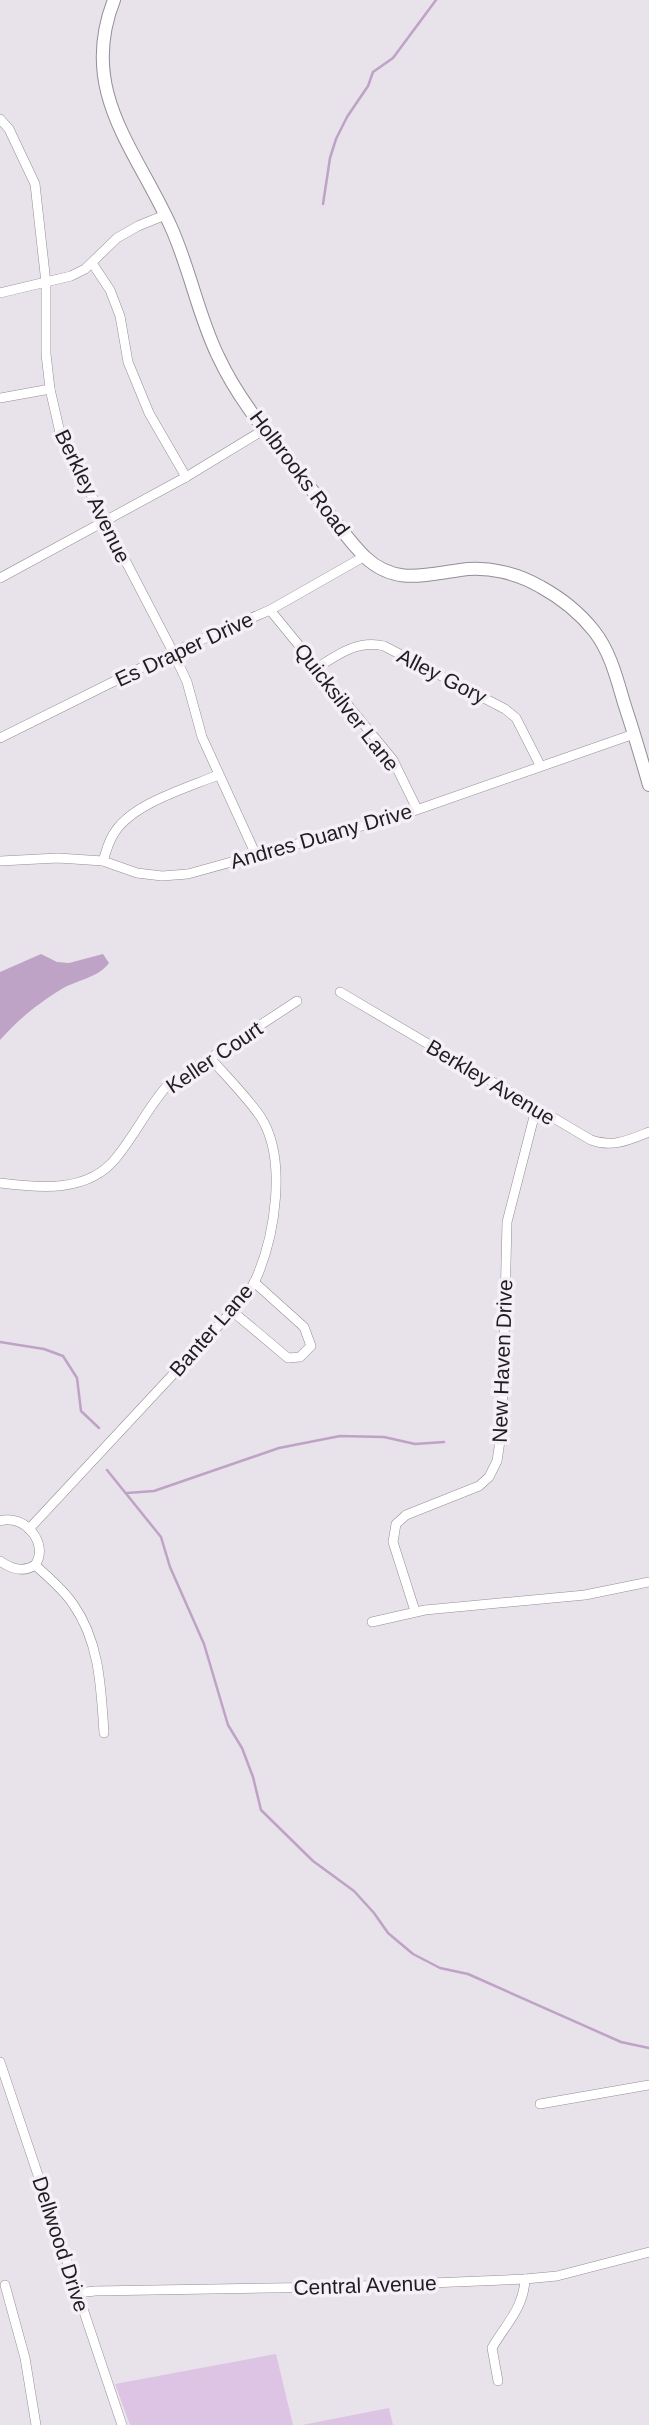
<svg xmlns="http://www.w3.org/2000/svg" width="649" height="2425" font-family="Arial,sans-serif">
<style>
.green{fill:#dec4e4}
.water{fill:#bfa3c6}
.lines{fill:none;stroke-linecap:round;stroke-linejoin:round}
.stream{stroke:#bfa3c6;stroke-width:2.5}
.street-casing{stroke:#948e95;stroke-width:10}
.secondary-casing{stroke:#948e95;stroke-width:14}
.street{stroke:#fff;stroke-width:9}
.secondary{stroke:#fff;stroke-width:12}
.labels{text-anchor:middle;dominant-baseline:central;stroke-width:7;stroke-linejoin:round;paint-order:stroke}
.street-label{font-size:21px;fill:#1f1d1f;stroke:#f5f0f7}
</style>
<rect width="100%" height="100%" fill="#e8e2ea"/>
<g class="green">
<path d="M276,2354L293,2425H130L115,2384Z"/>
<path d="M389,2408L393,2425H302Z"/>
</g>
<path class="water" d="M41,954L57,962L69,963L103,954L109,963C98,978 76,980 60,990C35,1006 20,1018 0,1040V972Z"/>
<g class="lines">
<g class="stream">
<path d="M323,204L330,158L336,139L347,117L368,86L373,72L393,58L436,0"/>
<path d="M0,1342L44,1349L63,1356L77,1378L81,1411L99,1428"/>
<path d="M107,1470L161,1537L170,1567L204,1644L228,1725L242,1748L253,1777L261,1810L313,1861L354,1891L374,1913L388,1933L413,1954L440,1968L468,1974L621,2042L649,2048"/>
<path d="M127,1493L154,1491L279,1448L340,1436L384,1437L415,1444L444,1442"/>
</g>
<defs>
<g id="street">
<path d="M0,119L9,129L35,184L46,283V354L50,389L61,437L173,652L187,682L202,737L256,855"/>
<path d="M92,263L110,290L120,316L128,362L149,413L186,477"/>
<path d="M0,293L71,276L85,269L117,238L138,226L165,215"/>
<path d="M0,398L50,389"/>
<path d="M0,578L186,477L265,429"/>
<path d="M270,610L393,760L417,809"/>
<path d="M317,668C338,654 358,640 384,646L505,709L516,718L540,765"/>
<path d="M0,738L173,652L270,610L365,556"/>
<path d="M0,861L58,858L103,861L137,873L162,876L188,874L405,814L634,734"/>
<path d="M103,861C106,852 108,843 113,835C130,804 187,788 218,775"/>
<path d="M340,992L591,1140C612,1148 629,1140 649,1132"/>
<path d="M0,1183C40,1188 88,1193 116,1158C135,1135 147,1109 166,1087L297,1001"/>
<path d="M232,1311L288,1358L300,1357L311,1346L304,1327L254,1282"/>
<path d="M0,1521C24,1513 50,1544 35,1565C23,1573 11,1569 0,1561"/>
<path d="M29,1529L232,1311C239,1301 250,1292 255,1281C275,1237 288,1158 260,1116C246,1096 227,1077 211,1059"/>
<path d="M35,1565C48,1577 63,1589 73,1604C100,1642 101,1689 104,1733"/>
<path d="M415,1611L393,1542L396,1524L406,1515L479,1486L489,1477L497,1461L502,1427L507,1222L536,1109"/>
<path d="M372,1622L425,1610L585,1595L649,1582"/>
<path d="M0,2062L122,2425"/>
<path d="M540,2104L649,2085"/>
<path d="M5,2285L25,2358L36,2425"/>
<path d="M78,2293L95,2291L336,2287L525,2279L557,2276L649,2252"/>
<path d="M498,2381L492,2348C505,2325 524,2308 525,2279"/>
</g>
<path id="secondary" d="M114,0C78,91 136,149 171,227C190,269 198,315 218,356C240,404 277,445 309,486C327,510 344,536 365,557C395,585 424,575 460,570C488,566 517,573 541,587C561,598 579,612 594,631C610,651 617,679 624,703C633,730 641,757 649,785"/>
</defs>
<use href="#street" class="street-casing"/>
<use href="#secondary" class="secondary-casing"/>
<use href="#street" class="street"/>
<use href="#secondary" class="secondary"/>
</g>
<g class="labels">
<g class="street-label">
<text transform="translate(300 473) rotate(53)">Holbrooks Road</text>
<text transform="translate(93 496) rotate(64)">Berkley Avenue</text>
<text transform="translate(184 649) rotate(-25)">Es Draper Drive</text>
<text transform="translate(442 676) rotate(27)">Alley Gory</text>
<text transform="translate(347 707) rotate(52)">Quicksilver Lane</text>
<text transform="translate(321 836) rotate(-16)">Andres Duany Drive</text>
<text transform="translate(214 1057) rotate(-34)">Keller Court</text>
<text transform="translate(491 1082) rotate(31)">Berkley Avenue</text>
<text transform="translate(211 1330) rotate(-49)">Banter Lane</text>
<text transform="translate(502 1361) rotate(-88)">New Haven Drive</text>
<text transform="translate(61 2244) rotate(72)">Dellwood Drive</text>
<text transform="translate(365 2285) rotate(-2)">Central Avenue</text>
</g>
</g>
</svg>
